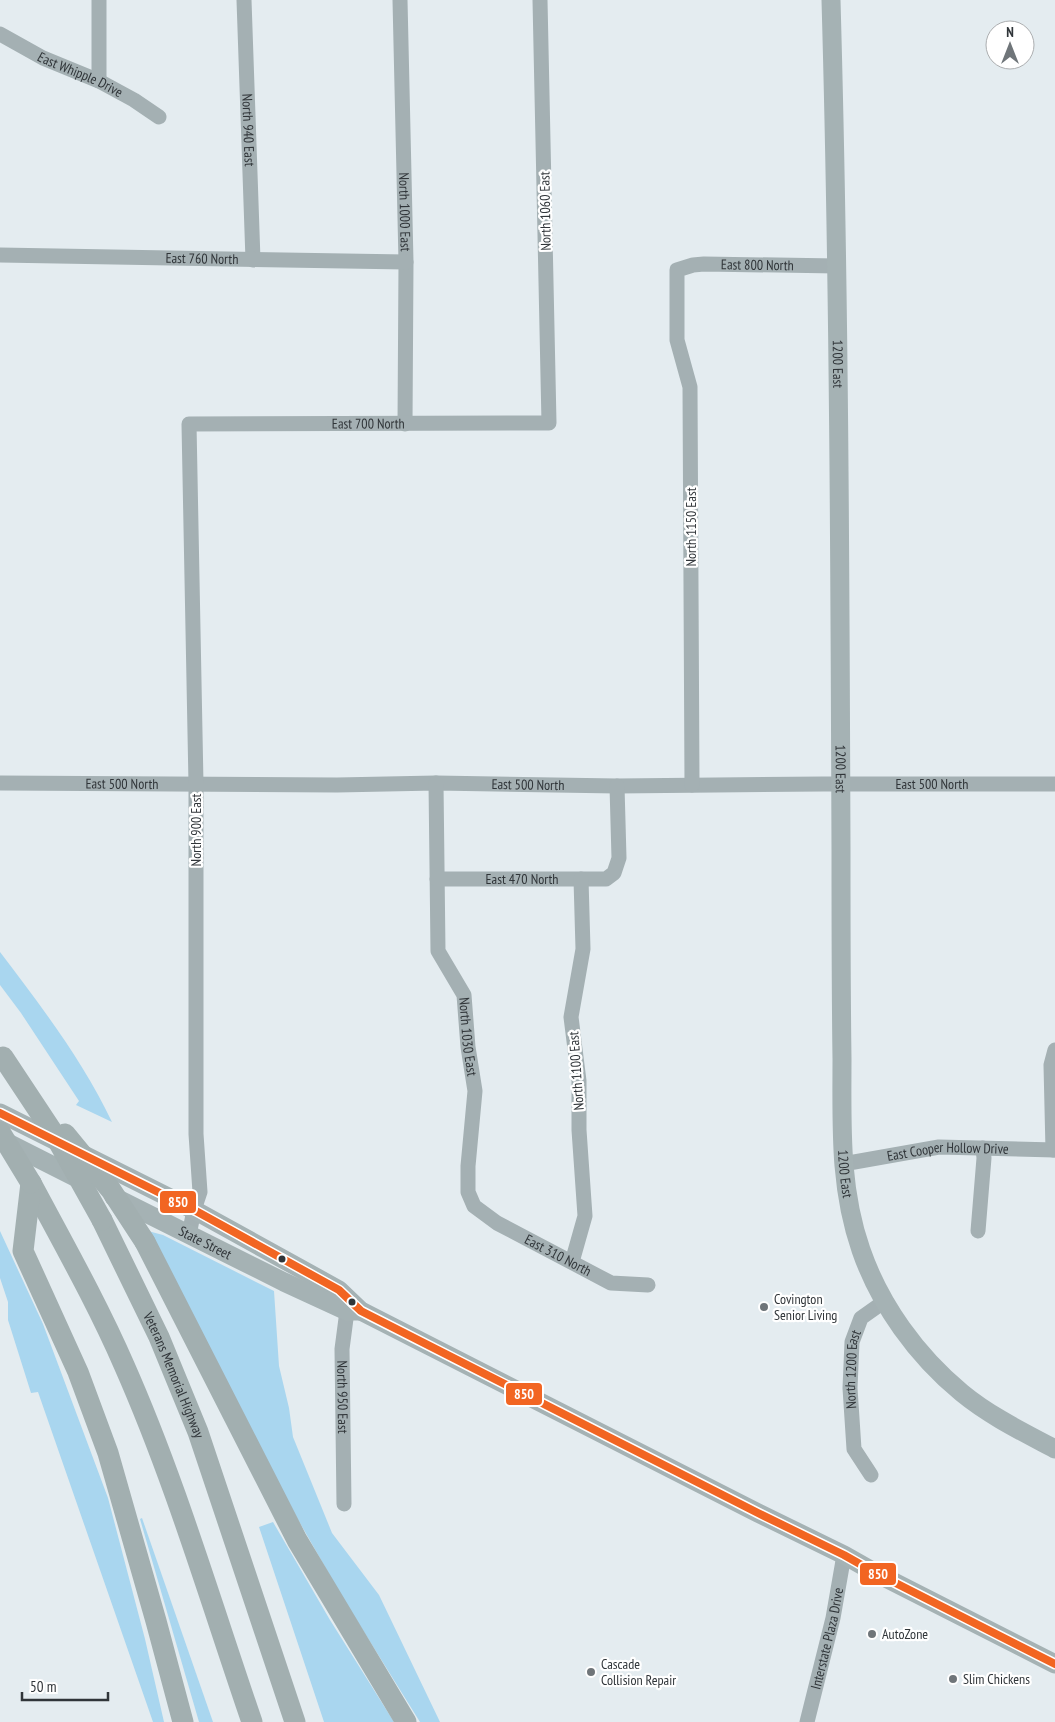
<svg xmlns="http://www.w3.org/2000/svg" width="1055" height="1722" font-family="'PT Sans Narrow',sans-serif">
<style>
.green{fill:#a9d6ef}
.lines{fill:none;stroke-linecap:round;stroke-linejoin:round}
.minor{stroke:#a4b0b3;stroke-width:15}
.major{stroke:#a5b2b4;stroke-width:19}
.highway{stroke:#a2afb0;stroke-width:21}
.highway-bridge{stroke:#a2afb0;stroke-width:21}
.bus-1-casing{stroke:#fff;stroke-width:11}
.bus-1{stroke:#f26522;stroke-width:8}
.bus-dot{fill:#303539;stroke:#fff;stroke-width:2}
.poi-dot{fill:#6f7579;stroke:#fff;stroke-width:2}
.labels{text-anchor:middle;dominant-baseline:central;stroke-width:4.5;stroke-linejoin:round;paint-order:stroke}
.street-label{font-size:14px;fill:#303539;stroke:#fff}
.poi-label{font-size:14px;fill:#303539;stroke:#fff;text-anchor:start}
.line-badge{stroke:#fff;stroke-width:2}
.badge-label{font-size:14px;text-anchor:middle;font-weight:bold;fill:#fff}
</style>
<rect width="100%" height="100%" fill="#e4ecf0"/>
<g class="green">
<path d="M0,952C41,1006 83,1061 112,1122L76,1105L79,1101L21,1013L0,985Z"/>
<path d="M0,1231L43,1324L108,1498L145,1639L164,1722H153L38,1392L31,1393L8,1320V1302L0,1278Z"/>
<path d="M148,1231L163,1235L274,1291L279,1366L289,1408L293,1437L332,1533L379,1595L440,1722H420L341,1595L255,1444Z"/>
<path d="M142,1518L213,1722H199L140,1519Z"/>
<path d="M273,1522L330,1620L394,1722H324L259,1527Z"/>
</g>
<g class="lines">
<g class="minor">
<path id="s1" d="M244,0L253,260"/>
<path id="s2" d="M400,0L406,262L405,424"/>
<path id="s3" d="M0,34L43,58L99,81L134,100L159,117"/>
<path d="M99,81V0"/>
<path id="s4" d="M0,255L406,262"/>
<path id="s5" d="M0,783L337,785L436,783L617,786L823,784H1055"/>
<path id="s6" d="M436,783L438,951L464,995L468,1047L475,1091L468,1166V1192L474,1206L497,1223L611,1283L648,1285"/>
<path id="s7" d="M692,785L690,387L677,340V270L693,265L704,264L837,266"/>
<path id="s8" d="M437,879H606L614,873L619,858L617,786"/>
<path d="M1053,1150L1051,1065L1055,1050"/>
<path id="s9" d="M843,1164L939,1147L1055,1150"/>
<path d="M978,1231L984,1158L983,1148"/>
<path id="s10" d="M189,1235L194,1210L200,1192L196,1134V784L189,424L549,423L540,0"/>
<path d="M572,1262L585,1216L579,1130V1081L571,1017L583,949L581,879"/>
<path id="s11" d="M343,1300L347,1311L342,1349L344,1504"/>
<path id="s12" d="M871,1475L854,1449L850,1388L852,1342L861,1318L885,1301"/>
<path id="s13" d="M807,1722L833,1618L844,1555"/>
</g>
<g class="major">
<path id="s14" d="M831,0C839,283 840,567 841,850C841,920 841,989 842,1059C842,1124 839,1187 861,1250C880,1305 917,1356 962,1393C990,1416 1023,1432 1055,1449"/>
<path d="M0,1113L196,1211L339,1290L361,1311L758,1513L844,1555L874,1572L1055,1664"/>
<path d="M0,1139L85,1182"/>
<path id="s15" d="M114,1197L284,1282L347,1311H361"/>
</g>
<g class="highway">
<path d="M31,1183C63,1243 97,1303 124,1365C175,1480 211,1603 252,1722"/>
<path d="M31,1183L23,1251L78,1372L108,1453L156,1621L183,1722"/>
<path id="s16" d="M102,1220L159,1337L198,1432L295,1722"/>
<path d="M145,1242L297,1540L406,1722"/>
</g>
<g class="highway-bridge">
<path d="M3,1057L54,1134L102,1220"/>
<path d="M0,1132L31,1183"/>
<path d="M65,1134L111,1190L145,1242"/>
</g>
<defs>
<path id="bus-1" d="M0,1113L196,1211L339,1290L361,1311L758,1513L844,1555L874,1572L1055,1664"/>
</defs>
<use href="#bus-1" class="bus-1-casing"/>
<use href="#bus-1" class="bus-1"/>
</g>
<g class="bus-dot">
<circle cx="282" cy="1259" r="4.5"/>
<circle cx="352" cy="1302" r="4.5"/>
</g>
<g class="poi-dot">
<circle cx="764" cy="1307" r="5"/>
<circle cx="872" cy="1634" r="5"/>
<circle cx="591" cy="1672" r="5"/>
<circle cx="953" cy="1679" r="5"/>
</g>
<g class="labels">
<g class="street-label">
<text stroke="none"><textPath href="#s3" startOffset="90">East Whipple Drive</textPath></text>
<text stroke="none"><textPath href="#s1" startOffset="130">North 940 East</textPath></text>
<text transform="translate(545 211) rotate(-91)">North 1060 East</text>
<text stroke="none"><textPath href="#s2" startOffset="212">North 1000 East</textPath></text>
<text stroke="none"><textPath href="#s4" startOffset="202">East 760 North</textPath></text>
<text stroke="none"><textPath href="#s7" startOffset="598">East 800 North</textPath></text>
<text stroke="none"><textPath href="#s14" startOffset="364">1200 East</textPath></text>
<text stroke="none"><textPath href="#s10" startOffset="992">East 700 North</textPath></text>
<text transform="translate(691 527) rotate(-90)">North 1150 East</text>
<text stroke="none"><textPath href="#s14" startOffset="769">1200 East</textPath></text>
<text stroke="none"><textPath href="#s5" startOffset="122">East 500 North</textPath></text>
<text stroke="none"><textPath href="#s5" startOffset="932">East 500 North</textPath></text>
<text stroke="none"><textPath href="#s5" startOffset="528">East 500 North</textPath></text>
<text transform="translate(196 830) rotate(-90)">North 900 East</text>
<text stroke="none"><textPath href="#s8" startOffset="85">East 470 North</textPath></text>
<text stroke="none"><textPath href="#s6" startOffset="261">North 1030 East</textPath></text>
<text transform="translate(576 1071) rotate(-94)">North 1100 East</text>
<text stroke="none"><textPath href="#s9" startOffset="106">East Cooper Hollow Drive</textPath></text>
<text stroke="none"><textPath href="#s14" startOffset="1174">1200 East</textPath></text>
<text stroke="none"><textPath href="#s15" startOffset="102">State Street</textPath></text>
<text stroke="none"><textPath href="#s6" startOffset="530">East 310 North</textPath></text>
<text stroke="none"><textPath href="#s12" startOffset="111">North 1200 East</textPath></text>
<text stroke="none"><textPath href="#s16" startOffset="171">Veterans Memorial Highway</textPath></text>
<text stroke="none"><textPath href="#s11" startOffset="98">North 950 East</textPath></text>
<text stroke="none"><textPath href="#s13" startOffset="86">Interstate Plaza Drive</textPath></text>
</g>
<g class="poi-label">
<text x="774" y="1299">Covington<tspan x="774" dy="16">Senior Living</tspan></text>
<text x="882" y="1634">AutoZone</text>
<text x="601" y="1664">Cascade<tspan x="601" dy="16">Collision Repair</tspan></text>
<text x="963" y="1679">Slim Chickens</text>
</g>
</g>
<g class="line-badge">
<rect x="159" y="1190" width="38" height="24" rx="5" fill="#f26522"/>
<rect x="505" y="1382" width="38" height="24" rx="5" fill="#f26522"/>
<rect x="859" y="1562" width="38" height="24" rx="5" fill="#f26522"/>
</g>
<g class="badge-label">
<text x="178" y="1207">850</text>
<text x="524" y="1399">850</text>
<text x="878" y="1579">850</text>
</g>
<g transform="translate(1010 45)"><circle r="24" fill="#ffffff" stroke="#acaeb0"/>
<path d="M0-4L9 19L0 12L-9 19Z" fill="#6f7579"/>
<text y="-8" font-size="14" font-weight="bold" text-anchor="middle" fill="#303539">N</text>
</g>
<path d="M22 1692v8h86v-8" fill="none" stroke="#303539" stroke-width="2.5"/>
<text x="30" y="1692" font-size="15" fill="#303539" stroke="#ffffff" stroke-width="4" paint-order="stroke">50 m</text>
</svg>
